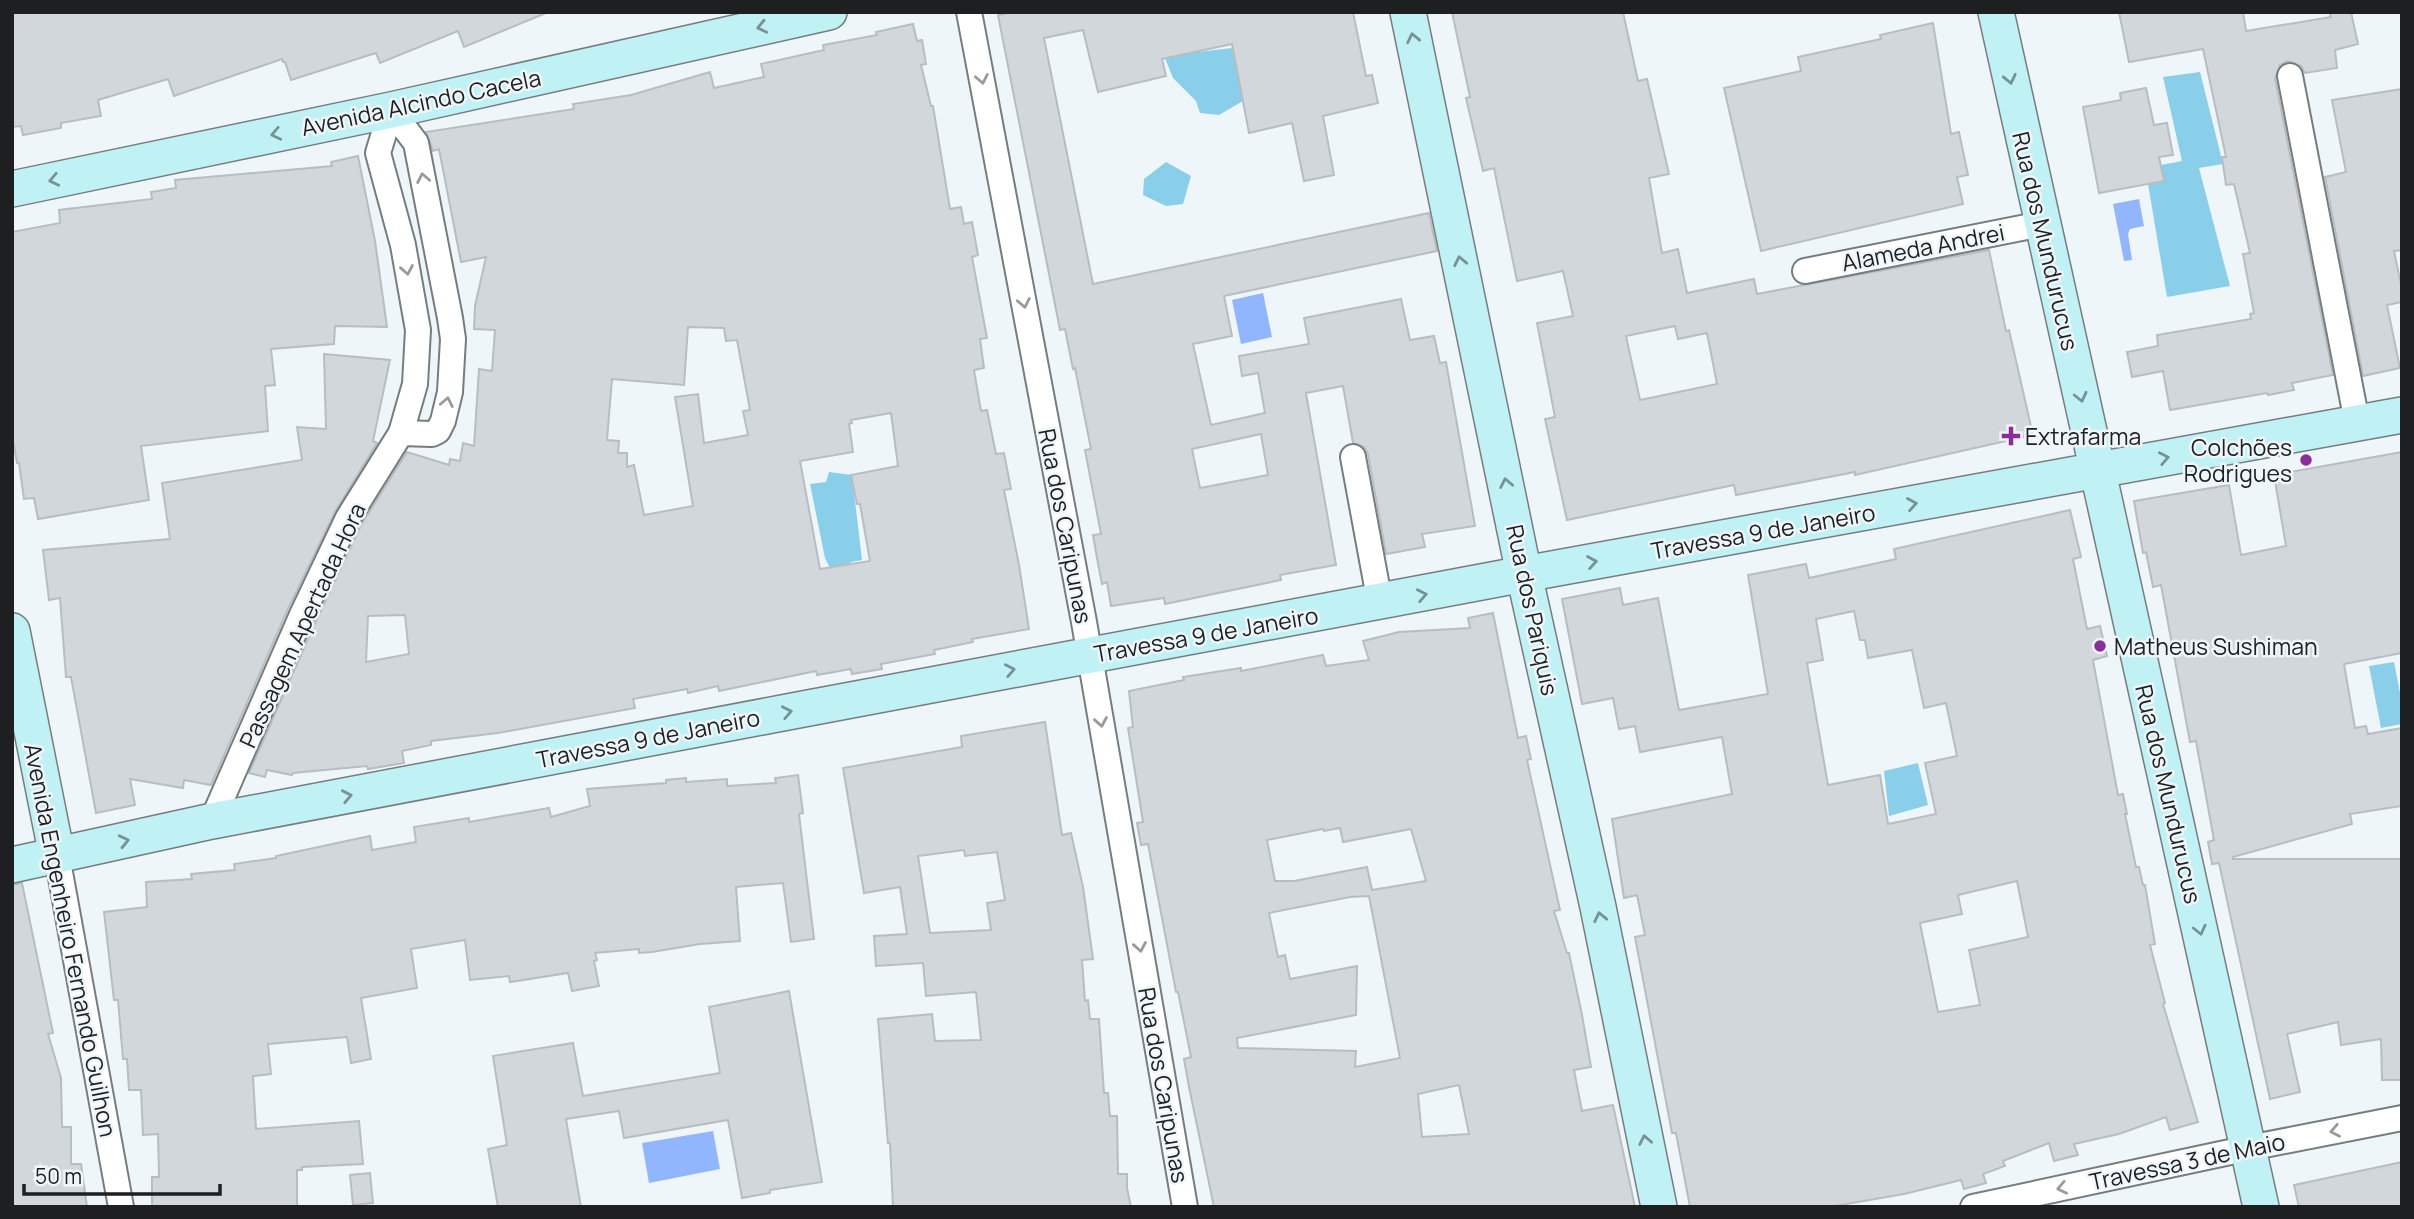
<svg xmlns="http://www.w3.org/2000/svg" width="2414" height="1219" font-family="Manrope,sans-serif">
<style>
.green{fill:#89cfe9}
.water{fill:#91b6fe}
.building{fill:#d2d7dc;stroke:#b8bdc2;stroke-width:2;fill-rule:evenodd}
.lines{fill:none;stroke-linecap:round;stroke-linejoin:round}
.street-casing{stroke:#767d7f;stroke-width:28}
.secondary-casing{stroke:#767d7f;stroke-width:38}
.street{stroke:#fff;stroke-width:24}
.secondary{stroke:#bff1f5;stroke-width:35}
.oneway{stroke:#769295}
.oneway2{stroke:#999a9b}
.poi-dot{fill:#8a2e99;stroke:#eff6f9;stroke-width:2.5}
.labels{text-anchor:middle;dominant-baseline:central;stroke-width:5;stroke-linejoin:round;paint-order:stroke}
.street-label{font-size:23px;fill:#1d1f20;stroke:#eff6f9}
.poi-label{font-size:23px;fill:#1d1f20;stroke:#eff6f9;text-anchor:start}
</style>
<rect width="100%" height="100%" fill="#eff6f9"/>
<g class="green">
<path d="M1174,48L1189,53L1232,48L1243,101L1219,115L1200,113L1196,101L1173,78L1165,58Z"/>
<path d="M2200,72L2223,164L2199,168L2230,286L2167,297L2148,184L2164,180L2161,165L2182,161L2163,77Z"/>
<path d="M1166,162L1191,176L1183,204L1166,206L1143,195L1144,179Z"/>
<path d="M829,472L852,475L862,560L851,562L847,569L831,570L825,558L810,484L826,482Z"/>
<path d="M2394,662L2402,703V724L2381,728L2369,666Z"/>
<path d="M1918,763L1928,805L1889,816L1884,771Z"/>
</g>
<g class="water">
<path d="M2139,199L2144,226L2130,229L2128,234L2132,260L2124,261L2113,204Z"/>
<path d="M1263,293L1272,337L1241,344L1232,300Z"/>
<path d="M713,1131L720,1169L649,1183L642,1143Z"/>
</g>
<g class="building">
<path d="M12,12H546V13L464,47L458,31L380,63L376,53L291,80L285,62H283L282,59L174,96L168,79L98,100L101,116L61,123V128L23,135L21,126L12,127Z"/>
<path d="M1013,12H1353L1366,76L1372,75L1378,103L1323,116L1334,175L1304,181L1292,123L1249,133L1232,44L1162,59L1166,76L1098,92L1083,30L1044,38L1093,284L1429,213L1437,251L1224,296L1232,336L1193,344L1211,425L1265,413L1258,373L1242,376L1239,356L1309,344L1304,318L1401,299L1410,340L1434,336L1440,363L1446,362L1475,526L1422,534L1425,547L1386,554L1368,454L1364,447L1353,443L1343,386L1306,393L1336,565L1280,575L1281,580L1165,604L1164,598L1111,606L1107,582L1102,584L1097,558L1093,535L1101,534L1085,450L1091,449L1075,368L1073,369L1065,329L1060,330L998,15ZM1261,434L1268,475L1200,488L1192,449Z"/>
<path d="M1452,12H1623L1638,81L1647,79L1669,174L1649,178L1662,253L1678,249L1687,293L1754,279L1757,294L1989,250L2006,331L2009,330L2033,435L1855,475V472L1736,495L1734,485L1567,520L1545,419L1555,417L1537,323L1573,316L1563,271L1517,281L1494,168L1483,171L1466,98L1470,97ZM1675,326L1678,339L1707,333L1717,384L1640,400L1626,336Z"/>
<path d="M2119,12H2243L2246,31L2331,17L2329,12H2351L2358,44L2335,50L2337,68L2305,73L2301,66L2288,61L2280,65L2275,78L2333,375L2292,383L2294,390L2268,395L2267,393L2170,410L2163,371L2132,377L2127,352L2158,346L2157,335L2251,319L2250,314L2254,313L2243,254L2250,253L2234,184L2226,185L2222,157H2226L2203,49L2129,62Z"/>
<path d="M1933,23L1951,134L1959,132L1968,175L1957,177L1963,204L1761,251L1724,88L1801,71L1798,57L1881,39L1880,35Z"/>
<path d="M913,24L917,41L922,40L926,64L921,65L931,106H933L950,209L961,207L964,224L972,222L978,255L972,257L987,338L980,339L984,368L974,370L981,411L987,410L996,454L1004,453L1011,489L1004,490L1019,565L1029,629L972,639L973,642L934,650L935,654L881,664L882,669L852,674L851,669L817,675L816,671L719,691L718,686L688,693L687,689L633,699L635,708L498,733L431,741V745L402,751L404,763L368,769L367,766L293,773L292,775L267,770L265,777L249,773L315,623L361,525L407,452L449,465L450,459L460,461L463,443L474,446L479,369L492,371L495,330L474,329L475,306L486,257L461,262L439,149L433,151L426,132L574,109L573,104L631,95L710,72L714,88L764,77L761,64L824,50L823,45L877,35L876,32ZM688,327L724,328L726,341L737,340L750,410L743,411L748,435L704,443L698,394L675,397L693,506L644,515L634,465L627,467V453H618L619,441L607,440L612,379L684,385ZM891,413L898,466L851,475L857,504H860L870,561L820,569L800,461L853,452L849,424L852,423L851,420ZM405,615L409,654L366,662L368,616Z"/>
<path d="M2146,88L2154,125L2167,123L2173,155L2159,157L2164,181L2099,193L2083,107L2121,100L2120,93Z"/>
<path d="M2402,89V250L2394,251L2402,289V302L2387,305L2400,368L2363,376L2325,177L2346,172L2332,100Z"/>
<path d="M358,156L375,241L387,327L335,326L334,344L271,349L275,385L265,386L268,431L141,446L149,500L38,519L34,498L24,499L19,463H17L14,445H12V232L60,223L59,210L152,199L151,192L176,188L175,180L332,166L331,162Z"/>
<path d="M324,354L390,360L373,441L377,443L335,512L287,611L211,785L184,780L183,788L130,779L135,805L96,813L71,677H66L60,598L49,600L43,550L170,539L162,483L302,460L297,427L326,429Z"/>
<path d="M2402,452V653L2344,664L2355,728L2366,726L2368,734L2402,728V806L2350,814L2352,824L2233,857V859H2402V1080H2382L2381,1039L2341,1045L2338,1022L2287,1034L2300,1092L2270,1099L2219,863L2212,864L2208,842L2214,840L2196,741L2190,742L2161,585L2153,587L2146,552L2143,553L2134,501L2229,485L2241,555L2286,546L2274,475Z"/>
<path d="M2070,510L2081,557L2073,559L2087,629L2100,626L2107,656L2093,660L2118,795L2123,794L2127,814H2125L2136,867H2139L2143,885H2145L2155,944L2150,945L2165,1003L2163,1004L2198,1122L2170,1130L2166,1117L2119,1134L2074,1144L2078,1155L2054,1161L2049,1143L2003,1161L2005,1166L1983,1174L1986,1183L1964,1189L1961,1180L1904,1194L1829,1207H1690L1676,1133H1672L1635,937L1645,935L1637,895L1624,898L1612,819L1732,794L1722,737L1640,752L1635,726L1619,729L1613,698L1582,704L1562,599L1620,588L1623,605L1658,598L1679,710L1768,694L1748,575L1806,564L1809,578L1896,559L1894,549ZM1854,611L1860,640H1865L1868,658L1912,650L1924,708L1946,703L1957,756L1925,763L1936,814L1888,824L1880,775L1828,785L1807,663L1823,660L1816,619ZM2017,881L2028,937L1969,950L1980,1005L1938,1012L1920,923L1962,914L1958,895Z"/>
<path d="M1493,613L1518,738L1526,736L1531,759L1527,760L1560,910L1554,911L1567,953H1569L1582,1015L1591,1067L1574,1070L1582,1111L1613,1105L1635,1207H1214L1189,1087L1184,1059L1191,1057L1178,992H1176L1148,844L1141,845L1137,823L1143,822L1128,728L1133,727L1129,691L1184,680L1183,677L1241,668V671L1323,655L1326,666L1369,660L1363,641L1399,632L1470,628L1468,618ZM1340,828L1343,842L1411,829L1426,881L1372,890L1367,867L1294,881H1275L1267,840L1323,829L1324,831ZM1369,896L1400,1058L1355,1067L1356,1051L1238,1048L1237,1038L1356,1015L1357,966L1290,979L1285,955L1278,957L1269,913L1350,897ZM1459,1085L1469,1134L1422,1137L1418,1094Z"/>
<path d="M1045,722L1062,835L1071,833L1083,887L1093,959L1082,960L1085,1001L1088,1000L1090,1019H1099L1104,1093H1108L1110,1116H1117L1118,1174H1127V1188L1131,1207H893L890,1143H888L878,1019L932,1014L935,1041L981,1040L976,992L926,996L923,963L876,966L874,936L907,934L900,887L864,893L843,768L962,747L961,736ZM964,850L965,856L997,852L1005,900L987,903L991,930L930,933L918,856Z"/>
<path d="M798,775L803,813L799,814L814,939L791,942L783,883L736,887L740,941L700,944L652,952L639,953V949L595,953L597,960L594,961L599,986L572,991L568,973L510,982L509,976L470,980L465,940L411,949L417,988L361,998L371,1059L351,1063L347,1037L268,1044L271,1074L253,1076L256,1129L359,1121L363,1164L302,1167V1170H297V1207H152V1177H159L158,1134L143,1135L141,1090H129L127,1059H123L118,1000H114L104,912L147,907L146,882L192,879L191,874L235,870L234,864L276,858V856L370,836L372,850L416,842L414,827L469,818V822L549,808L551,817L590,806L587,789L666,783V780L686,778V782L727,779V786L776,783L775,778Z"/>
<path d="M22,883L53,1033L48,1034L61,1078L62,1127H71V1164H81L87,1207H12V885Z"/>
<path d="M789,991L822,1182L770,1190V1193L742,1198L728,1120L624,1138L619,1111L566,1119L581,1207H498L488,1149L507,1145L493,1056L573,1043L583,1096L720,1073L709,1007Z"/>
<path d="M2402,1162V1207H2299L2294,1185Z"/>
<path d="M370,1173L373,1203L353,1205L350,1175Z"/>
</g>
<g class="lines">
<defs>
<g id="street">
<path d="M969,12L1084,622L1185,1207"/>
<path d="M2290,76L2357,422"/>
<path d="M391,110L416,143L450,318L453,339L450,392L443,421L438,431L432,434L401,433"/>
<path d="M1805,271L2042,224"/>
<path d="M1353,457L1380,603"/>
<path d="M212,821L301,617L348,518L401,433L415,384L418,330L403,245L378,153L391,110"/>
<path d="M57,856L121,1207"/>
<path d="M1973,1207L2249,1148L2402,1118"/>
</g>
<g id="secondary">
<path d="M1408,12L1524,574L1598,907L1659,1207"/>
<path d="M1996,12L2261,1207"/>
<path d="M12,189L391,110L829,12"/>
<path d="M12,631L57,856"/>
<path d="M12,865L212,821L798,710L1524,574L2402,415"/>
</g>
</defs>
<use href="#street" class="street-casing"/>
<use href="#secondary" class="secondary-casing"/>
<use href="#street" class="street"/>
<use href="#secondary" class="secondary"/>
</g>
<defs><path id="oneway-chevron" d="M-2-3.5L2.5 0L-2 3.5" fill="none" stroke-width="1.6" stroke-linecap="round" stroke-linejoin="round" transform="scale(1.75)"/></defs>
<g class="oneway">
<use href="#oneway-chevron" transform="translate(762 27) rotate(167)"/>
<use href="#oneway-chevron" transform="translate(1413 38) rotate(-102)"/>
<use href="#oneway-chevron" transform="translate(2010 79) rotate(78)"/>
<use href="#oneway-chevron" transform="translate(276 134) rotate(168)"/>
<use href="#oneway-chevron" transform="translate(54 180) rotate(168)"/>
<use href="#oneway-chevron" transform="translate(1460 261) rotate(-102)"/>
<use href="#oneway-chevron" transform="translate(2081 397) rotate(77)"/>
<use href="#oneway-chevron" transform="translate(2164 458) rotate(-11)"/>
<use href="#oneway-chevron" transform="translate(1506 483) rotate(-101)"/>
<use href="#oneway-chevron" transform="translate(1912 504) rotate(-10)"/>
<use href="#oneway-chevron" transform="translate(1592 562) rotate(-10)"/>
<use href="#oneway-chevron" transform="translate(1422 595) rotate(-11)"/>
<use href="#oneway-chevron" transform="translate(1010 670) rotate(-11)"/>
<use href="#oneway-chevron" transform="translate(787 712) rotate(-11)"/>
<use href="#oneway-chevron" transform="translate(347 796) rotate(-11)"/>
<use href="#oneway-chevron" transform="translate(124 841) rotate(-13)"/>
<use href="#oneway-chevron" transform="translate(1600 917) rotate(-102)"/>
<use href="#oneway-chevron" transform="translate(2200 930) rotate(77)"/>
<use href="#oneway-chevron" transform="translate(1645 1140) rotate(-101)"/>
</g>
<g class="oneway2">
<use href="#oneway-chevron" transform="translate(982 79) rotate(79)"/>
<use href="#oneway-chevron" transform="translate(423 178) rotate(-101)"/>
<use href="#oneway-chevron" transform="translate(407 270) rotate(80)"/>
<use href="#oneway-chevron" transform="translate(1024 303) rotate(79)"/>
<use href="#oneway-chevron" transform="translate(447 402) rotate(-79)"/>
<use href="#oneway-chevron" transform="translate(1101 722) rotate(80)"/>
<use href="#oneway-chevron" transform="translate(1140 947) rotate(80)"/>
<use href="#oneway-chevron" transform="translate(2335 1131) rotate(169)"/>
<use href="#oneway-chevron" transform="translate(2062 1188) rotate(168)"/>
</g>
<g class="poi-dot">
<path d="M2007.5 425.5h7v7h7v7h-7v7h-7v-7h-7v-7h7z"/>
<circle cx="2306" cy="460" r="7"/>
<circle cx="2100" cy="646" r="7"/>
</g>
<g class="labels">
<g class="street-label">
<text transform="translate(421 102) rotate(-12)">Avenida Alcindo Cacela</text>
<text transform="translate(2046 241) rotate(77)">Rua dos Mundurucus</text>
<text transform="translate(1923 247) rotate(-11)">Alameda Andrei</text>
<text transform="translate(1066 526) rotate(79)">Rua dos Caripunas</text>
<text transform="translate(1763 531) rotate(-10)">Travessa 9 de Janeiro</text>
<text transform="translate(1533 610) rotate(78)">Rua dos Pariquis</text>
<text transform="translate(302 625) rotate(-65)">Passagem Apertada Hora</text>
<text transform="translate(1206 634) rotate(-10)">Travessa 9 de Janeiro</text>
<text transform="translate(648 738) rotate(-11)">Travessa 9 de Janeiro</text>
<text transform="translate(2169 794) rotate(77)">Rua dos Mundurucus</text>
<text transform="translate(71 940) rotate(79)">Avenida Engenheiro Fernando Guilhon</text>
<text transform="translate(1164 1085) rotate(80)">Rua dos Caripunas</text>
<text transform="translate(2187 1161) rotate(-12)">Travessa 3 de Maio</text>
</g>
<g class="poi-label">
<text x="2025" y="436">Extrafarma</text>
<text x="2292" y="447" text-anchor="end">Colchões<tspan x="2292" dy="26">Rodrigues</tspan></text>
<text x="2114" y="646">Matheus Sushiman</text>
</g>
</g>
<rect width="2414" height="1219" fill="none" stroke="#1d1f20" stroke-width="28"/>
<path d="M24 1184v10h196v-10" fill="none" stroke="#1d1f20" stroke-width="3.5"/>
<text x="35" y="1184" font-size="21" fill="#1d1f20" stroke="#eff6f9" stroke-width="5" paint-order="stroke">50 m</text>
</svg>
